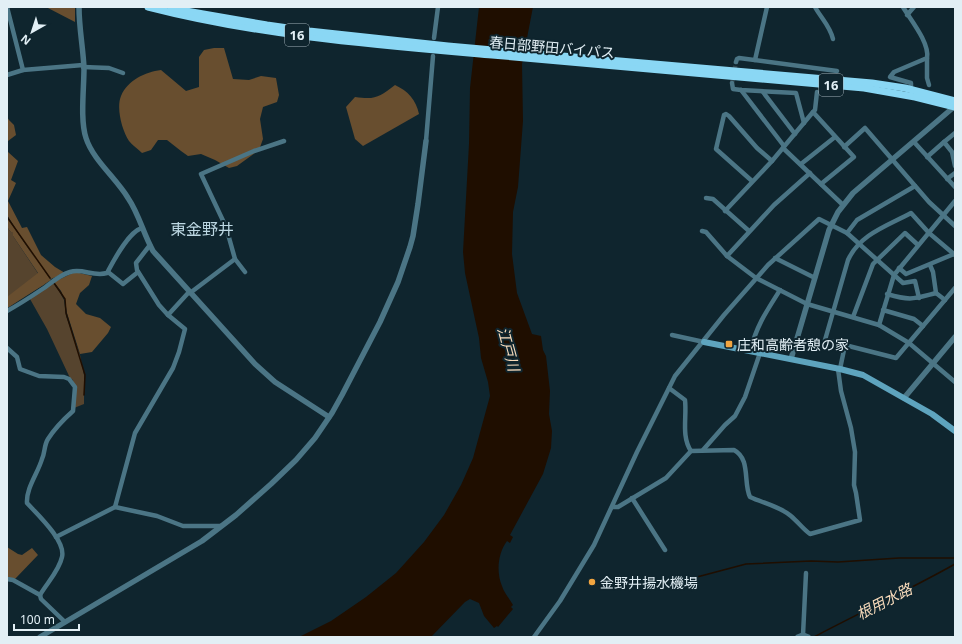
<svg xmlns="http://www.w3.org/2000/svg" width="962" height="644" font-family="'Noto Sans','Noto Sans JP',sans-serif">
<style>
.green{fill:#56442e}
.forest{fill:#684e2f}
.water{fill:#1f0e00}
.lines{fill:none;stroke-linecap:round;stroke-linejoin:round}
.stream{stroke:#1f0e00;stroke-width:1.5}
.minor-tunnel{stroke:#2f434c;stroke-width:4.5;stroke-dasharray:4.5 2;stroke-linecap:butt}
.minor{stroke:#4b7585;stroke-width:4.5}
.tertiary{stroke:#4b7585;stroke-width:5.5}
.secondary{stroke:#5ea4be;stroke-width:6}
.trunk{stroke:#8ad7f4;stroke-width:7}
.poi-dot{fill:#f1a540;stroke:#0f252e;stroke-width:1.5}
.labels{text-anchor:middle;dominant-baseline:central;stroke-width:4;stroke-linejoin:round;paint-order:stroke}
.shield{fill:#0f252e;stroke:#a3b2b9;stroke-width:1}
.shield-label{font-size:13px;font-weight:bold;fill:#e2eff5}
.street-label{font-size:14px;fill:#e2eff5;stroke:#0f252e}
.poi-label{font-size:14px;fill:#e2eff5;stroke:#0f252e;text-anchor:start}
.water-label{font-size:15px;font-style:italic;fill:#f8dbbb;stroke:#0f252e}
.quarter-label{font-size:16px;fill:#bcd7e2;stroke:#0f252e}
</style>
<rect width="100%" height="100%" fill="#0f252e"/>
<g class="green">
<path d="M7,227L10,231L13,233V236L45,284L7,307Z"/>
<path d="M53,283L59,291L64,300L66,316L80,355L84,375V404L74,408L73,380L70,378L47,329L30,299Z"/>
</g>
<g class="forest">
<path d="M46,7H75V22Z"/>
<path d="M214,48H224L233,79L249,80L261,76L276,78L279,95L277,102L263,107L260,119L263,139L259,150L237,166L229,168L215,160L201,154L188,156L181,151L167,140H158L151,150L142,153C138,149 132,145 129,141C122,130 116,108 121,96C128,80 145,72 161,70L186,91L199,87V57L204,50Z"/>
<path d="M395,85C408,91 416,100 419,114L363,146L355,139L346,107L355,97C376,100 379,97 395,85Z"/>
<path d="M7,117L9,120L14,125L16,135L8,141V152L18,161L11,180L16,183L8,201L22,228L27,227L41,255L55,267L65,273L51,279L37,260L51,280L9,307H7V297L38,273L13,236V233C6,229 7,224 7,217L36,260L7,215Z"/>
<path d="M75,272L92,276L89,285L80,293L76,304L86,314L100,318L111,327L108,333L92,352L80,354L67,313L65,300L61,291L54,282Z"/>
<path d="M7,547L18,554L22,555L32,548L38,555L15,579L7,578Z"/>
</g>
<path class="water" d="M479,7H533L522,64L523,121L518,187L513,212L512,254L517,293L532,334L541,336L543,350L546,356L550,391L549,414L552,431L551,448L543,474L510,535L513,537L510,543L507,541C498,553 496,572 502,586C504,593 510,599 513,605L511,607L513,609L498,627L497,626L494,628L484,616L479,603L470,599L465,602L431,637H299L331,621L366,597L396,573L424,542L444,515L461,485L473,458L490,396L488,382L481,358L479,338L465,273L463,252L469,144L470,88Z"/>
<g class="lines">
<g class="stream">
<path d="M7,217L50,278"/>
<path d="M54,283L65,299L66,313L85,375L84,395"/>
<path d="M697,577L746,564L811,561L838,562L899,558H955"/>
<path d="M814,637C861,612 909,590 955,564"/>
</g>
<path class="minor-tunnel" d="M732,83L736,62"/>
<g class="minor">
<path d="M7,7L23,70"/>
<path d="M815,7C821,18 830,26 833,39"/>
<path d="M903,7C910,19 930,43 927,58L894,72L890,77L911,83V90"/>
<path d="M907,15L914,7"/>
<path d="M434,38L438,7"/>
<path d="M927,58V78L929,85"/>
<path d="M755,60L767,7"/>
<path d="M736,62L737,59L739,58L837,71"/>
<path d="M83,67L109,68L123,73"/>
<path d="M7,75L23,70L83,65"/>
<path d="M732,83L733,89L741,90L796,93L804,123"/>
<path d="M741,90L784,146"/>
<path d="M763,92L795,134"/>
<path d="M813,112L854,157L821,184"/>
<path d="M426,141L433,56"/>
<path d="M914,142L955,187"/>
<path d="M944,142L955,133"/>
<path d="M844,147L865,128L929,202L955,226"/>
<path d="M783,148L843,205"/>
<path d="M927,157L944,142L952,152L955,166"/>
<path d="M801,164L835,137"/>
<path d="M947,179L955,173"/>
<path d="M752,181L716,149L724,115L726,114L729,116L757,148L772,161"/>
<path d="M706,198L713,199L749,231"/>
<path d="M725,211L772,161L813,112L815,110L817,92"/>
<path d="M702,231L706,232L727,256L756,278L807,304L879,325L909,343L955,382"/>
<path d="M847,233L857,220L915,186"/>
<path d="M955,255L929,233L911,213C887,226 860,234 848,260L825,340L896,358L955,288"/>
<path d="M727,256L774,205L810,173"/>
<path d="M775,258L815,278"/>
<path d="M930,265L933,272L936,293"/>
<path d="M899,268L906,274L954,254"/>
<path d="M108,272L123,284L138,272"/>
<path d="M245,272L235,259L226,227L201,174L254,151L284,141"/>
<path d="M190,293L235,259"/>
<path d="M887,294C911,301 913,299 936,293L945,300"/>
<path d="M883,310L914,319L923,326"/>
<path d="M7,311C20,304 32,296 44,288C52,282 60,275 70,272C83,268 93,277 107,273C113,262 128,232 142,228"/>
<path d="M168,315L189,292"/>
<path d="M853,317L873,264L905,233L918,245"/>
<path d="M879,325L894,275L955,201"/>
<path d="M672,335L704,342"/>
<path d="M7,348L17,357L20,369L39,376L64,377L69,379L75,387L73,411C64,419 55,428 48,439C44,445 45,453 42,459C38,473 26,488 27,503C38,515 66,541 62,557C59,571 47,583 40,595"/>
<path d="M750,351C757,325 766,312 780,290"/>
<path d="M840,369L845,345"/>
<path d="M669,388L685,400C687,417 681,436 691,451"/>
<path d="M703,450L725,425L735,416L745,397L760,353"/>
<path d="M632,498L665,550"/>
<path d="M115,507L135,433L173,368L179,352L185,329L168,315L159,305L137,270L136,263L150,245"/>
<path d="M612,507H618L666,478L691,451L734,450C751,459 743,483 750,497C763,503 781,507 791,516C798,522 803,529 810,534L860,520L856,493L854,485L855,452L851,428L841,391L838,369"/>
<path d="M56,537L115,507L157,516L183,526H221"/>
<path d="M7,579L13,580L40,595L41,599L65,622"/>
<path d="M803,635L806,573"/>
<path d="M534,637L560,601L594,545L637,452L675,376L724,315L768,265L819,219L847,233L903,283L915,281L919,298"/>
</g>
<g class="tertiary">
<path d="M79,7C79,28 83,47 84,68C84,89 80,120 86,138C93,160 116,178 128,198C139,214 143,233 153,251L255,364L275,382L329,417"/>
<path d="M791,359L829,230L838,212L853,193L955,106"/>
<path d="M904,398L955,337"/>
<path d="M40,637L202,541L236,515L271,484L296,460L315,438L332,413L342,395L380,322L398,282L410,247L413,236L418,204L426,141"/>
<path d="M798,637L803,635L808,637"/>
</g>
<path class="secondary" d="M704,342L840,369L863,375L932,414L955,431"/>
<g class="trunk">
<path d="M148,7C261,36 377,45 492,55C616,66 740,77 864,88L915,97L955,107"/>
<path d="M171,7L186,11L267,25L309,31L448,46L872,83L905,88L955,101"/>
</g>
</g>
<g class="poi-dot">
<rect x="725" y="340" width="8" height="8" rx="2"/>
<circle cx="592" cy="582" r="4"/>
</g>
<g class="labels">
<g class="shield">
<rect x="285" y="24" width="24" height="22" rx="3"/>
<rect x="819" y="74" width="24" height="22" rx="3"/>
</g>
<g class="shield-label">
<text x="297" y="35">16</text>
<text x="831" y="85">16</text>
</g>
<g class="street-label">
<text transform="translate(552 47) rotate(5)">春日部野田バイパス</text>
</g>
<g class="poi-label">
<text x="737" y="344">庄和高齢者憩の家</text>
<text x="600" y="582">金野井揚水機場</text>
</g>
<g class="water-label">
<text transform="translate(509 349) rotate(75)">江戸川</text>
<text transform="translate(884 601) rotate(-27)">根用水路</text>
</g>
<g class="quarter-label">
<text x="202" y="229">東金野井</text>
</g>
</g>
<rect width="962" height="644" fill="none" stroke="#e2eff5" stroke-width="16"/>
<g transform="translate(32 32) rotate(219)" stroke="#0f252e" stroke-width="3" paint-order="stroke">
<path d="M0-3L7 15L0 10L-7 15Z" fill="#e2eff5"/>
<text y="-6" font-size="11" font-weight="bold" text-anchor="middle" fill="#e2eff5">N</text>
</g>
<path d="M14 624v6h65v-6" fill="none" stroke="#e2eff5" stroke-width="2"/>
<text x="20" y="624" font-size="12" fill="#e2eff5" stroke="#0f252e" stroke-width="3" paint-order="stroke">100 m</text>
</svg>
